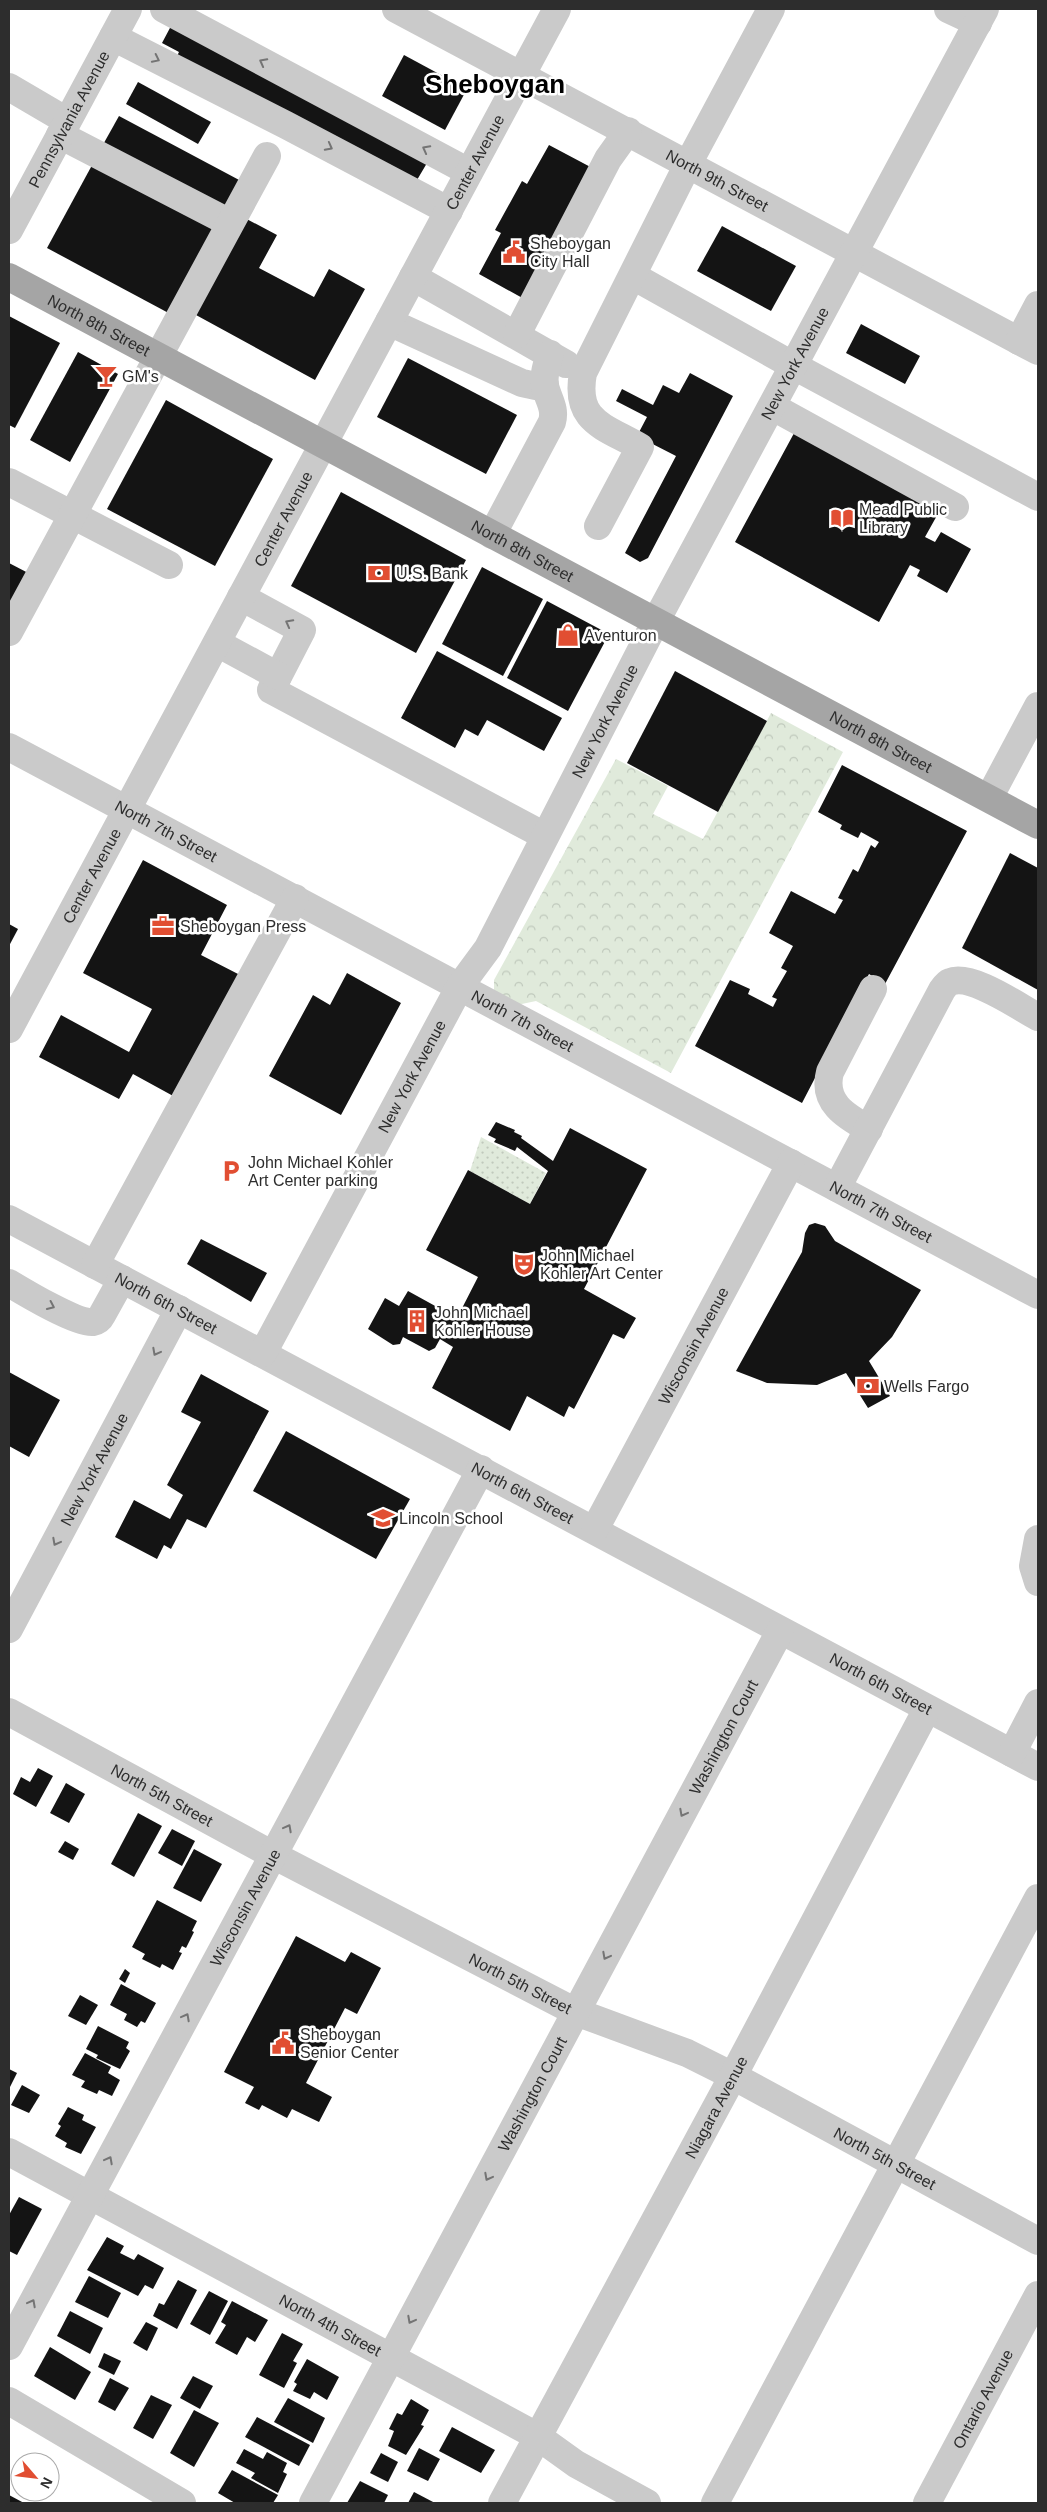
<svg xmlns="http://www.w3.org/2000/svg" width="1047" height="2512" font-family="Arial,sans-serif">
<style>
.forest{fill:url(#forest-crowns)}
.garden{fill:url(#garden-dots)}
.building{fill:#141414}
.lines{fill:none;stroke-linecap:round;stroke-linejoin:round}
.minor{stroke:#cacaca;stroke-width:28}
.major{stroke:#a5a5a5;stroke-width:28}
.oneway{stroke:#747474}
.labels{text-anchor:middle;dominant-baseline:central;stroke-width:5;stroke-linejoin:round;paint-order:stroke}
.street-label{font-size:16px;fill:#2d2d2d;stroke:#fff}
.poi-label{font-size:16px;fill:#2d2d2d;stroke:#fff;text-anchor:start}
.town-label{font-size:26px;font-weight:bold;fill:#000;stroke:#fff}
</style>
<defs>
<pattern id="forest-crowns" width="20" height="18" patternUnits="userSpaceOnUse" patternTransform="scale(1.25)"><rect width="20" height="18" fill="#e0eadb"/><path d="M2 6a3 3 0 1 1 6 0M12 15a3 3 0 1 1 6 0" fill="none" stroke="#c0c9bc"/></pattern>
<pattern id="garden-dots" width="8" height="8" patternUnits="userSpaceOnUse" patternTransform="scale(1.25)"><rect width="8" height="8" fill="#e0eadb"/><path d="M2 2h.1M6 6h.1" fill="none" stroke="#c0c9bc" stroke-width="1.8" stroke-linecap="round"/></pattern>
</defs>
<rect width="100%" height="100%" fill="#fff"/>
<path class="forest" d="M771,713L843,752L671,1073L536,1001L517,1005L494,990V980L616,759L668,786L653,814L703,839Z"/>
<path class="garden" d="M481,1137L546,1173L530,1204L470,1171Z"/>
<g class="building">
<path d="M171,26L427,163L417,180L177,56L179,52L162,43Z"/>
<path d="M404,55L467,89L445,130L382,96Z"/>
<path d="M138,82L211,122L198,144L126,104Z"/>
<path d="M119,116L241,181L222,216L100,150Z"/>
<path d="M549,145L598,171L526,300L479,274L501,233L495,230L522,181L527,184Z"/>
<path d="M97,156L225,225L176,317L47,248Z"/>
<path d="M241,216L277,235L259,268L314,297L329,269L365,289L315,380L196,315Z"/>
<path d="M722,226L796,266L771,311L697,271Z"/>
<path d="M9,316L60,343L15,428L9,425Z"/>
<path d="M861,324L920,356L905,384L846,353Z"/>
<path d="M78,352L118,374L70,462L30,440Z"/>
<path d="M408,358L517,415L486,474L377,417Z"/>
<path d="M690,373L733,396L648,558L640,562L625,553L676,456L637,436L647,417L616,401L622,389L653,405L663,385L679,393Z"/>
<path d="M166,400L273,459L215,566L107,509Z"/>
<path d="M799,424L944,503L925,537L935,542L941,532L971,549L947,593L917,576L920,570L910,565L879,622L735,542Z"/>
<path d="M341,492L466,560L416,653L291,586Z"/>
<path d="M9,563L32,575L9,620Z"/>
<path d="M482,567L543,599L503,676L442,644Z"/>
<path d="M547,601L609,634L568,711L507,678Z"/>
<path d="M437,651L562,718L544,751L487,720L478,736L465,729L455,748L401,718Z"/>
<path d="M675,671L767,721L718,812L627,763Z"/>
<path d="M842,765L967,831L885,984L869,974L802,1103L695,1046L730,980L750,989L748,994L773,1007L777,999L772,997L787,971L781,968L793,946L769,933L791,891L835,914L843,900L838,898L853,869L858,872L871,845L875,848L879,842L861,832L858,838L840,829L842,825L818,812Z"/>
<path d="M1010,853L1038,868V990L962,948Z"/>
<path d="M143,860L227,905L201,955L240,975L175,1097L133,1074L119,1099L39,1057L61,1015L129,1052L152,1009L83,973Z"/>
<path d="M9,924L18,929L9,946Z"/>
<path d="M347,973L401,1003L341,1115L269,1076L313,995L330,1005Z"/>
<path d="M496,1122L515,1130L514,1132L522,1136L521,1138L553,1161L570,1128L647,1169L584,1289L636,1318L624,1339L613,1334L574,1409L569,1406L564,1417L527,1396L510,1431L432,1388L453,1347L440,1339L435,1348L429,1351L403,1337L400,1344L393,1345L368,1329L385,1298L399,1306L408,1291L457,1318L478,1277L426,1250L468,1170L530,1204L548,1171L517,1147L515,1151L494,1142L496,1139L488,1135Z"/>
<path d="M815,1223L825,1226L835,1241L921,1290L892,1337L869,1361L890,1396L868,1408L846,1373L817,1385L767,1383L736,1371L802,1252L805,1233L809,1225Z"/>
<path d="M201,1239L267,1273L251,1302L187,1264Z"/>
<path d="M9,1372L60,1400L29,1457L9,1446Z"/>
<path d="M201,1374L269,1411L206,1528L187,1519L171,1549L164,1545L157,1559L115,1537L134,1500L170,1519L183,1495L167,1485L201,1422L181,1412Z"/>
<path d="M286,1431L410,1499L376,1559L253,1491Z"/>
<path d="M38,1768L53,1776L36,1807L13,1794L21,1777L30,1782Z"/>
<path d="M66,1783L85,1794L69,1823L50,1813Z"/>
<path d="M138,1813L162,1826L134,1877L111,1864Z"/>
<path d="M172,1829L195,1841L182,1866L158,1853Z"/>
<path d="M65,1841L79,1849L73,1860L58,1852Z"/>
<path d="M194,1849L222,1864L201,1902L173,1888Z"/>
<path d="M157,1900L197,1921L192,1931L194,1932L186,1948L182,1946L179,1952L182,1953L173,1970L162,1964L160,1968L142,1959L145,1954L132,1947Z"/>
<path d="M296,1936L345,1962L351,1952L381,1968L357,2014L345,2008L306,2083L332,2097L319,2122L292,2109L287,2118L262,2105L259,2110L245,2103L254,2087L224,2072Z"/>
<path d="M125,1969L130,1973L125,1983L119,1979Z"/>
<path d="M121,1984L156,2003L145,2023L141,2021L137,2027L124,2020L127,2014L110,2005Z"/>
<path d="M80,1995L98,2005L86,2025L68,2016Z"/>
<path d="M98,2026L129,2042L126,2048L130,2051L120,2069L96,2058L98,2055L86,2049Z"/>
<path d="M85,2053L111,2067L108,2073L120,2080L112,2096L99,2090L97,2094L81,2087L85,2081L72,2075Z"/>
<path d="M9,2069L17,2073L9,2089Z"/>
<path d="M22,2085L40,2095L29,2113L11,2105Z"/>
<path d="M68,2107L84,2115L82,2120L96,2127L81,2154L65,2147L67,2143L55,2136L61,2126L58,2124Z"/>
<path d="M19,2197L42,2209L17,2255L9,2251V2215Z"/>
<path d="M107,2237L124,2246L120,2253L134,2260L138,2254L164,2268L153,2289L145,2285L138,2296L87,2270Z"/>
<path d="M89,2276L121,2293L108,2318L75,2302Z"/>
<path d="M178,2280L197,2290L177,2329L153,2316L159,2303L164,2305Z"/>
<path d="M209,2291L228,2301L210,2335L190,2324Z"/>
<path d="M232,2301L268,2320L255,2342L247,2337L237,2355L215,2343L226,2325L221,2322Z"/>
<path d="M70,2311L103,2328L90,2354L57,2336Z"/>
<path d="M146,2322L158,2328L147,2351L133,2343Z"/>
<path d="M282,2333L303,2344L293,2361L297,2363L284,2388L259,2375Z"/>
<path d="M50,2347L91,2372L75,2400L34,2376Z"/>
<path d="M104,2353L121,2361L114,2375L98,2367Z"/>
<path d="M307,2359L339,2377L327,2400L314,2392L310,2399L293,2391L297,2384L294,2382Z"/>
<path d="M193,2376L213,2386L200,2409L180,2398Z"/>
<path d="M110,2378L129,2388L115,2411L98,2402Z"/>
<path d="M151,2395L172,2405L153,2439L133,2428Z"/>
<path d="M288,2398L325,2418L313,2443L274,2422Z"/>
<path d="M411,2399L429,2410L421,2425L424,2426L406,2455L388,2446L394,2431L389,2429L397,2413L402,2415Z"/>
<path d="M194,2410L219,2423L194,2467L170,2453Z"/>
<path d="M257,2417L310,2445L299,2466L245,2437Z"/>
<path d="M452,2427L495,2450L481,2473L439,2451Z"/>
<path d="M419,2448L440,2459L428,2481L407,2471Z"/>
<path d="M244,2449L263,2459L267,2452L287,2463L283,2472L287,2474L278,2493L251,2478L255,2473L236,2463Z"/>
<path d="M381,2453L398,2462L388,2482L370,2473Z"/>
<path d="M232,2470L278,2495L273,2503H235L218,2493Z"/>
<path d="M360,2481L388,2495L384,2503H347Z"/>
<path d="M414,2492L435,2503H408Z"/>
<path d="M9,2495L24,2503H9Z"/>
</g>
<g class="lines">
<g class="minor">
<path d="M164,9L469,172"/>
<path id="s1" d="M396,9L1038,351"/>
<path d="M948,9L978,23"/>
<path d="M113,37L286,125L449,211"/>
<path d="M9,87L67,121"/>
<path d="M60,135L230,223"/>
<path id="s2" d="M9,230L128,9"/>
<path d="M633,276L794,366L1038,497"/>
<path d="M413,277L566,364"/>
<path d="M389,322L522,383L536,386L545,385"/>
<path d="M517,334L608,159L628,131"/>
<path d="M1019,341L1038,305"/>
<path d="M773,407L955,507"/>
<path d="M9,482L169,565"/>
<path d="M598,526L640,447C604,426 574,422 583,373L688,164L771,9"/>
<path d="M492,535L552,422C556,408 548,399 545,386C543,375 547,364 550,354"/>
<path d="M241,597L302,630L271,690L545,836"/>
<path d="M9,632L267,156"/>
<path d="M217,643L278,676"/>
<path id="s3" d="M9,747L1038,1295"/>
<path d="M989,798L1038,706"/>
<path id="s4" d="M9,1029L557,9"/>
<path d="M869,1129C845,1116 822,1102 830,1072L873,989"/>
<path d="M837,1188L942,990C944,987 947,983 950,982C971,973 1019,1007 1038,1017"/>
<path id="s5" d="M9,1219L1038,1767"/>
<path d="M95,1265L295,898"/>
<path d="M9,1283C24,1292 77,1324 93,1322C98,1321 100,1319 102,1315L122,1279"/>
<path id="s6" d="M263,1353L460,986L488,948L656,621L985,9"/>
<path id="s7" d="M595,1529L791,1163"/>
<path d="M1038,1539L1033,1566L1038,1582"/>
<path id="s8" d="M9,1629L179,1309"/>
<path id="s9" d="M9,1712L273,1855L576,2012L687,2053L733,2076L1038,2241"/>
<path d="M1012,1753L1038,1703"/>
<path id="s10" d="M9,2152L537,2436L576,2464L647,2503"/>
<path id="s11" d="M9,2346L481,1469"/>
<path d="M9,2401L182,2503"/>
<path id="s12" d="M313,2503L780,1631"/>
<path id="s13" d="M502,2503L733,2076L927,1709"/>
<path d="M715,2503L1038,1898"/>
<path id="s14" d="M927,2503L1038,2295"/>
</g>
<path class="major" id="s15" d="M9,277L1038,825"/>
</g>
<defs><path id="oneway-chevron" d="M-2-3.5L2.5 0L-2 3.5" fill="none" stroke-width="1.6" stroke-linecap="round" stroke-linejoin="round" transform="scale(1.25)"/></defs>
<g class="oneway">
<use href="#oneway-chevron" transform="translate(156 59) rotate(26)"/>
<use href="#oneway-chevron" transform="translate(263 62) rotate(-152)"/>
<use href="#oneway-chevron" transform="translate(329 147) rotate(28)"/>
<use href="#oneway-chevron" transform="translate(426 149) rotate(-152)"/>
<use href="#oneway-chevron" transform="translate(289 623) rotate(-152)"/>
<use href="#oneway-chevron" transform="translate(51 1306) rotate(25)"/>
<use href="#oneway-chevron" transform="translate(156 1352) rotate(118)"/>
<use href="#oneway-chevron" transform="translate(56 1542) rotate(118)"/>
<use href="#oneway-chevron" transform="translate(683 1813) rotate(118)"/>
<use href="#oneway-chevron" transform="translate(288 1828) rotate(-62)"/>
<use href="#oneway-chevron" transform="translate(606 1956) rotate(118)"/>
<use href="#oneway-chevron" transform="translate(186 2017) rotate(-62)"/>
<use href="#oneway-chevron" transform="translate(109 2160) rotate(-62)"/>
<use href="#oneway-chevron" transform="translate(488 2177) rotate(118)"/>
<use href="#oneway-chevron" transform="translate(32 2303) rotate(-62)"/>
<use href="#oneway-chevron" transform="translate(411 2320) rotate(118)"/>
</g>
<defs>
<symbol id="civic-bare" viewBox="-9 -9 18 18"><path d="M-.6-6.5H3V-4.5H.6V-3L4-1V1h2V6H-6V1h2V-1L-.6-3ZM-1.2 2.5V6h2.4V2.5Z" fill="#e14e32" stroke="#fff" stroke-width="2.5" paint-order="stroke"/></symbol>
<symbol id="bar-bare" viewBox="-9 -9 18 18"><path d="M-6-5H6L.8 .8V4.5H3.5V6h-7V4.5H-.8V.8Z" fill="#e14e32" stroke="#fff" stroke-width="2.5" paint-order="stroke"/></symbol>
<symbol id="library-bare" viewBox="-9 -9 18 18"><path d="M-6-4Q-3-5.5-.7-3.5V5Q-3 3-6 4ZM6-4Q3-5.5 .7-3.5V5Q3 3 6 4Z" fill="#e14e32" stroke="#fff" stroke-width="2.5" paint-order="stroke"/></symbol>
<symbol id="bank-bare" viewBox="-9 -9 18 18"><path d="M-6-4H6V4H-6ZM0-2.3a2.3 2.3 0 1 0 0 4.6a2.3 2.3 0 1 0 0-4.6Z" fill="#e14e32" stroke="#fff" stroke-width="2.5" paint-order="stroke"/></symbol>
<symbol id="shop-bare" viewBox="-9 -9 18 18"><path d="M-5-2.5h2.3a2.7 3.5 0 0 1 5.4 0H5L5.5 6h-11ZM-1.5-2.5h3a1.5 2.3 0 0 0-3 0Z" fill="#e14e32" stroke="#fff" stroke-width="2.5" paint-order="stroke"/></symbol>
<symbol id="office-bare" viewBox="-9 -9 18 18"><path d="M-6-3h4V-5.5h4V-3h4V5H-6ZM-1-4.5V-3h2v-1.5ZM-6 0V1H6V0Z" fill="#e14e32" stroke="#fff" stroke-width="2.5" paint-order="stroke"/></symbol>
<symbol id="parking-bare" viewBox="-9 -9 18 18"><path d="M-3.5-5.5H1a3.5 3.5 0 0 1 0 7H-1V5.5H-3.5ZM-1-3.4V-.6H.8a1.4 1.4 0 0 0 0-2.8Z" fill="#e14e32" stroke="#fff" stroke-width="2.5" paint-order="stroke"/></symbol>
<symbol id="theatre-bare" viewBox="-9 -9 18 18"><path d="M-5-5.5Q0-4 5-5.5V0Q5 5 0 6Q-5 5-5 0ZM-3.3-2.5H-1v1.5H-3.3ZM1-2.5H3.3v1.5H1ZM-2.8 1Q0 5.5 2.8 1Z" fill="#e14e32" stroke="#fff" stroke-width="2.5" paint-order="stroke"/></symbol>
<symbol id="building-bare" viewBox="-9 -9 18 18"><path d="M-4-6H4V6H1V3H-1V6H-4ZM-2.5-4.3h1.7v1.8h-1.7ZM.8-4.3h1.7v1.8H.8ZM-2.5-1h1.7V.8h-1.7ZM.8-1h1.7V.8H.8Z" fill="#e14e32" stroke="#fff" stroke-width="2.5" paint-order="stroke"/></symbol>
<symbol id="school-bare" viewBox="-9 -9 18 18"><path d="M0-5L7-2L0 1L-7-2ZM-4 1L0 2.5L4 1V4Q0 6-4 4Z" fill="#e14e32" stroke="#fff" stroke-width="2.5" paint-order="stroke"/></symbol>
</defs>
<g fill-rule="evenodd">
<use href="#civic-bare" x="498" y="236" width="32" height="32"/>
<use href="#bar-bare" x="90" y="360" width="32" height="32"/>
<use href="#library-bare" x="826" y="502" width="32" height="32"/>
<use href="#bank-bare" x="363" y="557" width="32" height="32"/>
<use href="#shop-bare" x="552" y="619" width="32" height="32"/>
<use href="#office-bare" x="147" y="910" width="32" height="32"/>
<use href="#parking-bare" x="215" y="1155" width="32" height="32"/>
<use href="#theatre-bare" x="508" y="1248" width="32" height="32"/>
<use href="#building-bare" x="401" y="1305" width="32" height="32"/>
<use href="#bank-bare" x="852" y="1370" width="32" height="32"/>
<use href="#school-bare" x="367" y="1502" width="32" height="32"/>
<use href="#civic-bare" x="267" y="2027" width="32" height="32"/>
</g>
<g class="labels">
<g class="street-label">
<text stroke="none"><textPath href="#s2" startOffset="126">Pennsylvania Avenue</textPath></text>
<text stroke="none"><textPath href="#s4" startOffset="984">Center Avenue</textPath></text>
<text stroke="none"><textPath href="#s1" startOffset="364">North 9th Street</textPath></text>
<text stroke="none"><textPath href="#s15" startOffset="102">North 8th Street</textPath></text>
<text stroke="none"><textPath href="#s6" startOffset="1124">New York Avenue</textPath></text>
<text stroke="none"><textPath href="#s4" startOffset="579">Center Avenue</textPath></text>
<text stroke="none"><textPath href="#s15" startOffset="582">North 8th Street</textPath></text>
<text stroke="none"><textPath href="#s6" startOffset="719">New York Avenue</textPath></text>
<text stroke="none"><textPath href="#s15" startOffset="988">North 8th Street</textPath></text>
<text stroke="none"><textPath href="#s3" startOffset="178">North 7th Street</textPath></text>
<text stroke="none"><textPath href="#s4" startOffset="174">Center Avenue</textPath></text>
<text stroke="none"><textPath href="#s3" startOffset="582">North 7th Street</textPath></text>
<text stroke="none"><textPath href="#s6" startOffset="314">New York Avenue</textPath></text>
<text stroke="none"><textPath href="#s3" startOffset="988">North 7th Street</textPath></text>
<text stroke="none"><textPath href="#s5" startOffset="178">North 6th Street</textPath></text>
<text stroke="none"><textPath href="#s7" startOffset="208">Wisconsin Avenue</textPath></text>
<text stroke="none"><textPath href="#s8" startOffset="181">New York Avenue</textPath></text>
<text stroke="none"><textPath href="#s5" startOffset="582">North 6th Street</textPath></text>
<text stroke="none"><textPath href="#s5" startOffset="988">North 6th Street</textPath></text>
<text stroke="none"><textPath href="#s12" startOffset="869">Washington Court</textPath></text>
<text stroke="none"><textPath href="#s9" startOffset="174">North 5th Street</textPath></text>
<text stroke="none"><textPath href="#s11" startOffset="498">Wisconsin Avenue</textPath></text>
<text stroke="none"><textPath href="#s9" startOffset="579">North 5th Street</textPath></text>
<text stroke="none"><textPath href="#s12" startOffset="464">Washington Court</textPath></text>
<text stroke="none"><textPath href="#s13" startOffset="450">Niagara Avenue</textPath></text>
<text stroke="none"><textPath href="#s9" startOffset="984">North 5th Street</textPath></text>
<text stroke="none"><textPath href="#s10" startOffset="365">North 4th Street</textPath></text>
<text stroke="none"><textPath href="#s14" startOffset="118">Ontario Avenue</textPath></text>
</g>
<g class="poi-label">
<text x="530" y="243">Sheboygan<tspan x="530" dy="18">City Hall</tspan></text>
<text x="122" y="376">GM's</text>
<text x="859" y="509">Mead Public<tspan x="859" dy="18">Library</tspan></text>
<text x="396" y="573">U.S. Bank</text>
<text x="584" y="635">Aventuron</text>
<text x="180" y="926">Sheboygan Press</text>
<text x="248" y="1162">John Michael Kohler<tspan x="248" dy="18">Art Center parking</tspan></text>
<text x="540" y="1255">John Michael<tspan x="540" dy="18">Kohler Art Center</tspan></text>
<text x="434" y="1312">John Michael<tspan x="434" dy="18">Kohler House</tspan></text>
<text x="884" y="1386">Wells Fargo</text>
<text x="399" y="1518">Lincoln School</text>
<text x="300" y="2034">Sheboygan<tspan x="300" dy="18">Senior Center</tspan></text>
</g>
<g class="town-label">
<text x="495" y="84">Sheboygan</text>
</g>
</g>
<rect width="1047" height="2512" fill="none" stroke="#2d2d2d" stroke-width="20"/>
<g transform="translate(35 2477) rotate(118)"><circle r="24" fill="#ffffff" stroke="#ababab"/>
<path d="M0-4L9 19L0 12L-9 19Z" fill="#e14e32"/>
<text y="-8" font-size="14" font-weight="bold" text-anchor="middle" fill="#2d2d2d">N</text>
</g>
</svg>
